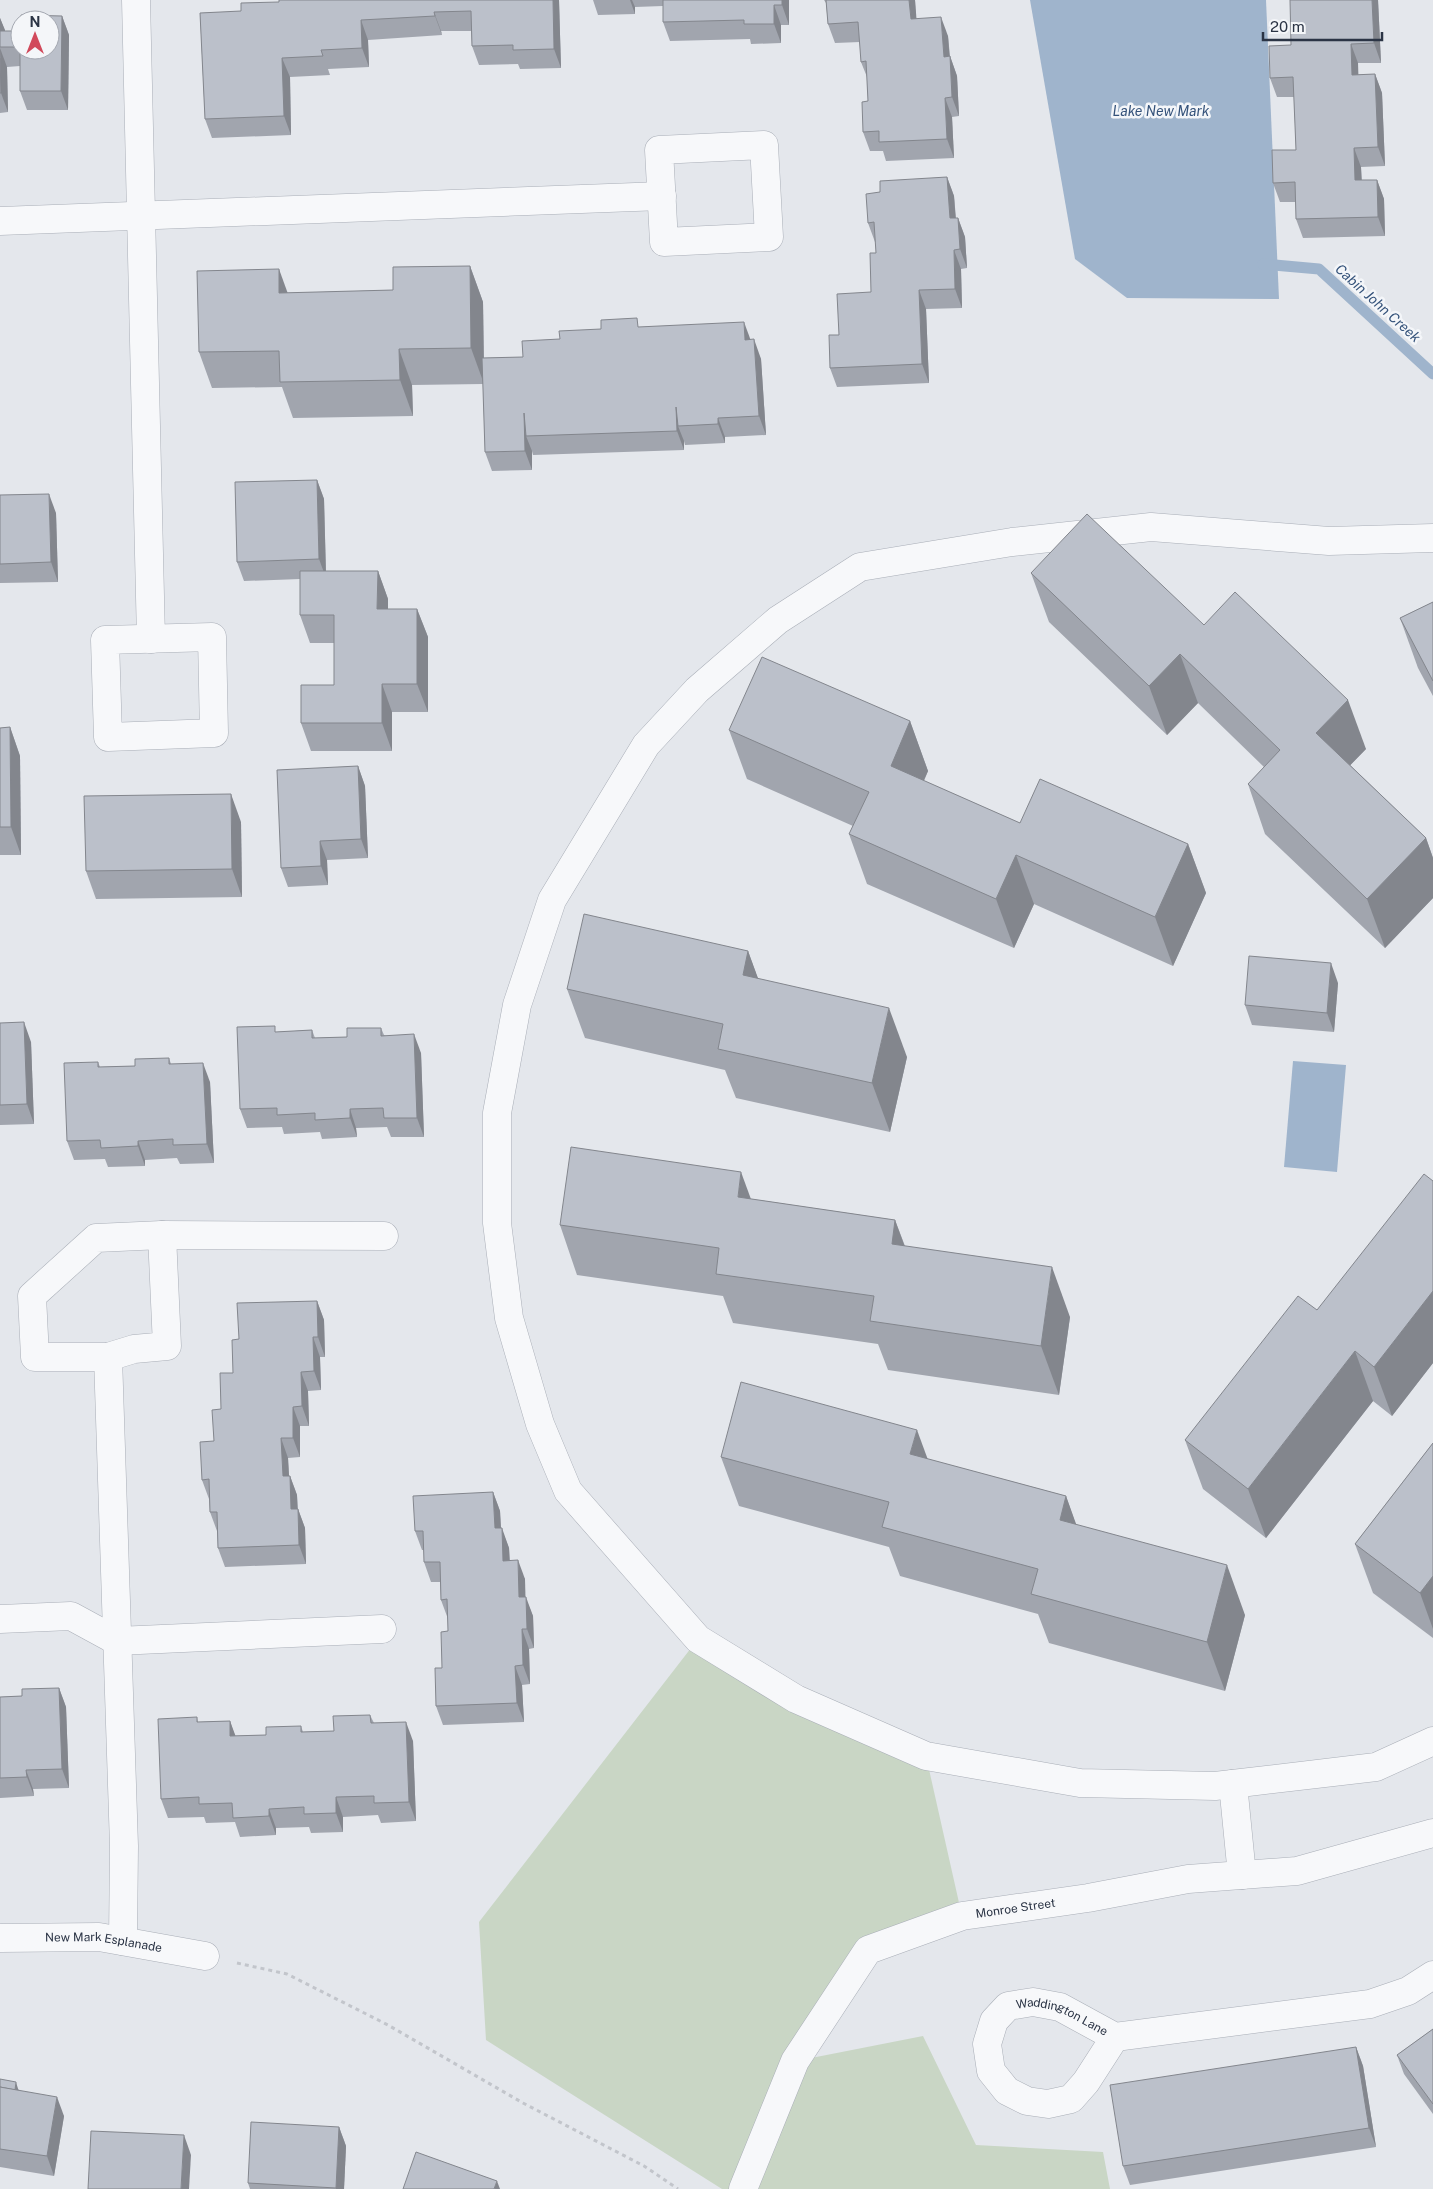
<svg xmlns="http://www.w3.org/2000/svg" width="1433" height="2189" font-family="'Public Sans',sans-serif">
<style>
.green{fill:#c9d6c5}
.water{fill:#9fb4cc}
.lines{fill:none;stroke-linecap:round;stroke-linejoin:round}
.stream{stroke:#9fb4cc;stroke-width:11}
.minor-casing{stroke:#a9aeb7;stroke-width:29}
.path{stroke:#c2c5cb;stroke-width:3;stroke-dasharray:4 4;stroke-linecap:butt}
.minor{stroke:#f7f8fa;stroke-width:28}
.wall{fill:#a1a5ae}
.shaded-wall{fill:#83868d}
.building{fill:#bbc0ca;stroke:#83868d}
.labels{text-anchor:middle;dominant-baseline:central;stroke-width:5;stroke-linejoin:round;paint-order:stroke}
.street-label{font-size:12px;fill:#2b3445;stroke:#f4f6f9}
.water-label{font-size:14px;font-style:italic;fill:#34527a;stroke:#f4f6f9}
</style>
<rect width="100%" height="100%" fill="#e4e7ec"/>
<path class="green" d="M698,1639L926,1756L962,1916L868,1950L796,2061L923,2036L976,2145L1103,2152L1110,2189H722L486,2040L479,1922Z"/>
<g class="water">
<path d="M1030,0H1266L1279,299L1127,298L1075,259Z"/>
<path d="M1293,1061L1346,1065L1337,1172L1284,1167Z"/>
</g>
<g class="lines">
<path class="stream" d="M1263,264L1319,269L1433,374"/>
<defs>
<g id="minor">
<path d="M136,0L151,639"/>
<path d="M764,145L769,237L664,242L659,150Z"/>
<path d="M0,221L662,196"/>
<path d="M1433,538L1329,541L1151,527L1012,542L860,567L778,620L697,690L646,745L552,900L517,1005L497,1113V1223L509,1318L540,1424L568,1491L698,1639L796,1699L926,1756L1080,1783L1215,1786L1376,1767L1433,1741"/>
<path d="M212,637L214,733L108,737L105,640Z"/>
<path d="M108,1357L134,1349L167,1346L162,1235"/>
<path d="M0,1619L71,1616L117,1641L382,1629"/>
<path d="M1233,1784L1242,1875"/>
<path id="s1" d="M0,1938L99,1937L205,1956"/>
<path d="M123,1941L124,1846L108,1357H35L32,1296L96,1238L162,1235L384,1236"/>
<path id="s2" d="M1115,2037L1086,2082L1071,2099L1048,2104L1027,2101L1007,2091L991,2071L987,2044L994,2021L1008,2006L1033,2002L1060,2007L1115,2037L1370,2004L1408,1991L1433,1975"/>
<path id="s3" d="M743,2189L795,2061L868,1950L962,1916L1088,1898L1188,1879L1297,1871L1433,1833"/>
</g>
</defs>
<use href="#minor" class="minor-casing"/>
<path class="path" d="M237,1963L287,1974L388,2025L523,2103L644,2166L678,2189"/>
<use href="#minor" class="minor"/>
</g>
<g class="wall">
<path d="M559,0L561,68L520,69L518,64L479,65L472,46L471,31H441L442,35L368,40L369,67L328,69L330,75L290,77L291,135L212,138L205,119L200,13Z"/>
<path d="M593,0H789V25H781V43L751,44L750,39L670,41L663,22V6L635,7V14L598,15Z"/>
<path d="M824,0H915L916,19L948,36L950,56L957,76L959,116L952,117L954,158L886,161L883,151H870L863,132L868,101L867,77L861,62L860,42L835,43L828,24L826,3Z"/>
<path d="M1378,0L1381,63H1358V75L1375,74L1382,93L1385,166L1361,167L1362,180H1377L1384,199L1385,236L1303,238L1296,219V202H1280L1273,183L1296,150L1294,97H1277L1270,78L1291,45Z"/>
<path d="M62,16L69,35L68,110H27L20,91V66L7,67L8,112L0,113V18L5,31H17L20,39Z"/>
<path d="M947,177L954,196L956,218H958L965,237L967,268L961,269L962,308L926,309L929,383L837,387L830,368L839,335L871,292L876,253V242H875L868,223L880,192Z"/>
<path d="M470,266L483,302L484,358L523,357L560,339L601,329L641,327L751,340L761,359L766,435L725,437V443L685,445L684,441V450L533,455L532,451V470L492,471L485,452L483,384L412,385L413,416L293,418L282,387L212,388L199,352L288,293L393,290Z"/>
<path d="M317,480L324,499L326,571H378L388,599V609H417L428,637V712H392V751H311L301,723L334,685V643H310L300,615V579L244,581L237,562Z"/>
<path d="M0,495L56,513L58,582L0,583Z"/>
<path d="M1031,573L1204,625L1366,749L1350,765L1426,838L1433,858V898L1385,948L1265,834L1248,784L1264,767L1198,703L1167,735L1049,622Z"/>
<path d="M1433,602V696L1418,668L1400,618Z"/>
<path d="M910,721L928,771L924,781L1020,823L1188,844L1206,893L1173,966L1034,904L1014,948L867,884L849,834L853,826L747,779L729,730Z"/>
<path d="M10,727L20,756L21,855H0V728Z"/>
<path d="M358,766L365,786L368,858L327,860L328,885L288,887L281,868Z"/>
<path d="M241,822L242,897L96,899L86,871Z"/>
<path d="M748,951L758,979L907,1057L890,1132L736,1098L725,1070L585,1038L567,989Z"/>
<path d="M1338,983L1334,1032L1252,1025L1245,1005Z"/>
<path d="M0,1023L31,1042L34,1124L0,1125Z"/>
<path d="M381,1028L384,1035L421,1053L424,1137H391L387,1127L356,1128L357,1137L322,1139L320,1132L284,1134L282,1127L247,1128L240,1109L277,1032L312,1030L315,1038L347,1037Z"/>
<path d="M169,1058L171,1064L210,1082L214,1163L180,1164L177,1158L145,1160V1166L108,1167L105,1159L74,1160L67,1141L98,1062L100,1067L135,1066Z"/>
<path d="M1433,1181V1363L1392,1416L1373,1401L1266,1538L1203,1489L1185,1440L1317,1310Z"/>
<path d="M751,1199L895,1220L905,1246L1070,1317L1059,1395L888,1370L878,1344L733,1323L723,1296L577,1275L560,1225Z"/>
<path d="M317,1301L324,1320L325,1357H320L321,1390L308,1391L309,1426H300V1457L288,1458L289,1476H290L297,1495L298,1509L305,1528L306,1564L225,1567L218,1548L217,1531L210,1512L209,1499L202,1480L214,1441L221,1409L233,1373L239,1339Z"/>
<path d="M1433,1443V1638L1373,1593L1355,1544Z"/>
<path d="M721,1457L928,1459L1066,1496L1076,1525L1245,1615L1225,1691L1049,1643L1038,1614L900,1576L889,1547L739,1506Z"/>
<path d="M493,1492L500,1511L501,1528L509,1548L510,1560L525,1579V1597L533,1616L534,1648L529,1649L530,1684L522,1685L524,1722L443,1725L436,1706L448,1631V1619L441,1600L440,1582H431L424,1562V1550H422L415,1531Z"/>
<path d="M59,1688L66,1707L69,1788L33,1789L34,1796L0,1798V1697L22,1696Z"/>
<path d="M370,1715L374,1723L413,1741L416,1821L381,1823L378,1815L343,1817V1832L311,1833L309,1827L276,1828V1835L240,1837L235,1822L206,1823L204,1817L168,1818L161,1799L197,1717L198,1722L230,1721L235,1736L266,1735L301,1726L303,1732L334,1731Z"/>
<path d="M1433,2029V2114L1404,2074L1397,2055Z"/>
<path d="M1356,2047L1363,2066L1376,2147L1130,2185L1123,2166Z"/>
<path d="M0,2079L64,2116L54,2176L0,2167Z"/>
<path d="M339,2127L346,2146L344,2189H250L248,2183Z"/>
</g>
<g class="shaded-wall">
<path d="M553,0H559L561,68L554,49Z"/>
<path d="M630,0H632L635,7V14Z"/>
<path d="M782,0H789V25L782,5Z"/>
<path d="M909,0H915L918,38L911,19Z"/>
<path d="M1372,0H1378L1381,63L1374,43Z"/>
<path d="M774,5L781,25V43L774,24Z"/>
<path d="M434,12L441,31L442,35L435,16Z"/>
<path d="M62,16L69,35L68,110L61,91Z"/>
<path d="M941,17L948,36L951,76L944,57Z"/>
<path d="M0,18L5,30V47L0,37Z"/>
<path d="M361,20L368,40L369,67L362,48Z"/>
<path d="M17,31L20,39L25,66L18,47Z"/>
<path d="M1351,44L1358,63L1359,94L1352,75Z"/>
<path d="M0,48L7,67L8,112L1,93Z"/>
<path d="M950,56L957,76L959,116L952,97Z"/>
<path d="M282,58L290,77L291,135L284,116Z"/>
<path d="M1375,74L1382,93L1385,166L1378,147Z"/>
<path d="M945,98L952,117L954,158L947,139Z"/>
<path d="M1354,148L1361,167L1362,200L1355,180Z"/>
<path d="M947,177L954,196L957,238L950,218Z"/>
<path d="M1377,180L1384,199L1385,236L1378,217Z"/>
<path d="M958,218L965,237L967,268L960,249Z"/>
<path d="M954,250L961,269L962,308L955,289Z"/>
<path d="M470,266L483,302L484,384L471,348Z"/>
<path d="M279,269L292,305L279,293Z"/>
<path d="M919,290L926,309L929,383L922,364Z"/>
<path d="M744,322L751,341L745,340Z"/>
<path d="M754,339L761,359L766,435L759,416Z"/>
<path d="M399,349L412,385L413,416L400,380Z"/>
<path d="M676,407L678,426L684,441V450L677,431Z"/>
<path d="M524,413L526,436L532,451V470L525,451Z"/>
<path d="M718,418L725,437V443L718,424Z"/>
<path d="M317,480L324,499L326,578L319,559Z"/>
<path d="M49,494L56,513L58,582L51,562Z"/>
<path d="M378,571L388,599V637L377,609Z"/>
<path d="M417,609L428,637V712L417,684Z"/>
<path d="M1180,654L1198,703L1167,735L1149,686Z"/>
<path d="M382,684L392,712V751L382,723Z"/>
<path d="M1348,700L1366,749L1334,782L1316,733Z"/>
<path d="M910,721L928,771L908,815L891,766Z"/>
<path d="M10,727L20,756L21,855L11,827Z"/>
<path d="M358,766L365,786L368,858L361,839Z"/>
<path d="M231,794L241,822L242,897L232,869Z"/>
<path d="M1426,838L1433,858V898L1385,948L1367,899Z"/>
<path d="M320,841L327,860L328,885L321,866Z"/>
<path d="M1188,844L1206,893L1173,966L1155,917Z"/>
<path d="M1016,855L1034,904L1014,948L996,899Z"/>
<path d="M748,951L766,1000L743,975Z"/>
<path d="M1331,963L1338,983L1334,1032L1327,1013Z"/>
<path d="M889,1008L907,1057L890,1132L872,1083Z"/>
<path d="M24,1022L31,1042L34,1124L27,1104Z"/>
<path d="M414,1034L421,1053L424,1137L417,1118Z"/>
<path d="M203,1063L210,1082L214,1163L207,1144Z"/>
<path d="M350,1109L356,1128L357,1137L350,1118Z"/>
<path d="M138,1141L145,1160V1166L138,1146Z"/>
<path d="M741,1172L759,1221L738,1197Z"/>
<path d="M895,1220L913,1269L892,1244Z"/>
<path d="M1052,1267L1070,1317L1059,1395L1041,1346Z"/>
<path d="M1433,1291V1363L1392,1416L1374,1367Z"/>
<path d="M317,1301L324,1320L325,1357L318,1337Z"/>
<path d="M313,1337L320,1357L321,1390L314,1371Z"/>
<path d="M1355,1351L1373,1401L1266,1538L1248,1489Z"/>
<path d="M301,1372L308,1391L309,1426L302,1406Z"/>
<path d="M293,1407L300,1426V1457L293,1438Z"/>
<path d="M917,1430L935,1479L910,1454Z"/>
<path d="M281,1438L288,1458L290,1495L283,1476Z"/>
<path d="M290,1476L297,1495L298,1529L291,1509Z"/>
<path d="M493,1492L500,1511L502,1548L495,1528Z"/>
<path d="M1066,1496L1084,1546L1060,1520Z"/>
<path d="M298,1509L305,1528L306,1564L299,1545Z"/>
<path d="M502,1528L509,1548L510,1580L503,1561Z"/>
<path d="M518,1560L525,1579L526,1616L519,1597Z"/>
<path d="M1227,1565L1245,1615L1225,1691L1207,1642Z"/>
<path d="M1433,1576V1629L1420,1593Z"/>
<path d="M526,1597L533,1616L534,1648L527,1629Z"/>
<path d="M522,1629L529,1649L530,1684L523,1665Z"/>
<path d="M515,1666L522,1685L524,1722L517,1703Z"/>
<path d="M59,1688L66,1707L69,1788L62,1769Z"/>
<path d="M230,1721L237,1740L230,1736Z"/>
<path d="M406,1722L413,1741L416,1821L409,1802Z"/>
<path d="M26,1770L33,1789L34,1796L27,1777Z"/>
<path d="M336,1797L343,1817V1832L336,1813Z"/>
<path d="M269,1809L276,1828V1835L269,1816Z"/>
<path d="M1356,2047L1363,2066L1376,2147L1369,2128Z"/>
<path d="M16,2082L19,2092L14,2096Z"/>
<path d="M57,2097L64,2116L54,2176L47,2156Z"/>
<path d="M339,2127L346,2146L344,2189H336V2188Z"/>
<path d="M184,2135L191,2155L189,2189H181Z"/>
<path d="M497,2181L500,2189H494Z"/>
</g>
<g class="building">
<path d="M279,0H553L554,49L513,50V45L472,46L471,11L434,12L435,16L361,20L362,48L321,50L323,56L282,58L284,116L205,119L200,13L241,11V3L279,2Z"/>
<path d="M663,0H782V5H774V24H744V20L663,22Z"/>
<path d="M826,0H909L911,19L941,17L944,57L950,56L952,97L945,98L947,139L879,142V131L863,132L862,102L868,101L866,61L861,62L858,22L828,24Z"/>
<path d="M1290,0H1372L1374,43L1351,44L1352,75L1375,74L1378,147L1354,148L1355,180H1377L1378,217L1296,219L1295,182L1273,183L1272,150H1296L1293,77L1270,78L1269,46L1291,45Z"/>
<path d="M21,15L62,16L61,91H20V50H50V20H21Z"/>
<path d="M0,31H17L18,47H0Z"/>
<path d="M0,58L1,93H0Z"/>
<path d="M947,177L950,218H958L960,249L954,250L955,289L919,290L922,364L830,368L829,335H839L837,294L871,292L870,253H876L874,222L868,223L866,194L880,192V181Z"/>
<path d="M470,266L471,348L399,349L400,380L280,382L279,351L199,352L197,271L279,269V293L393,290V267Z"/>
<path d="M637,318L638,327L744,322L745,340L754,339L759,416L718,418V424L678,426L676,407L677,431L526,436L524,413L525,451L485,452L482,358L523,357L522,341L560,339L559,331L601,329V320Z"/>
<path d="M317,480L319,559L237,562L235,482Z"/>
<path d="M49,494L51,562L0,564V495Z"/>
<path d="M1087,514L1204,625L1235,592L1348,700L1316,733L1426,838L1367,899L1248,784L1280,750L1180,654L1149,686L1031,573Z"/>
<path d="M300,571H378L377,609H417V684H382V723H301V685H334V615H300Z"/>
<path d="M1433,602V681L1400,618Z"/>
<path d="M762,657L910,721L891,766L1020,823L1040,779L1188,844L1155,917L1016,855L996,899L849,834L869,792L729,730Z"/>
<path d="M10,727L11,827H0V728Z"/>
<path d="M358,766L361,839L320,841L321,866L281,868L277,770Z"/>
<path d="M231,794L232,869L86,871L84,796Z"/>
<path d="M584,914L748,951L743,975L889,1008L872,1083L718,1049L723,1024L567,989Z"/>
<path d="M1249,956L1331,963L1327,1013L1245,1005Z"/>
<path d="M24,1022L27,1104L0,1105V1023Z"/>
<path d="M275,1026V1032L312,1030V1038L347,1037V1028H381V1036L414,1034L417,1118H384L383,1108L350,1109V1118L315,1120V1113L277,1115V1108L240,1109L237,1027Z"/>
<path d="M169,1058V1064L203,1063L207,1144L173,1145V1139L138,1141V1146L101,1148L100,1140L67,1141L64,1063L98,1062V1067L135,1066V1059Z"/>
<path d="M571,1147L741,1172L738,1197L895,1220L892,1244L1052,1267L1041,1346L870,1321L874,1296L716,1274L719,1248L560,1225Z"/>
<path d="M1424,1174L1433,1181V1291L1374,1367L1355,1351L1248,1489L1185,1440L1298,1296L1317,1310Z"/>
<path d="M317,1301L318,1337H313L314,1371L301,1372L302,1406L293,1407V1438H281L283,1476H290L291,1509H298L299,1545L218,1548L217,1512H210L209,1479L202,1480L200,1442L214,1441L212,1410L221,1409L220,1373H233L232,1340L239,1339L237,1303Z"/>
<path d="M741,1382L917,1430L910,1454L1066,1496L1060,1520L1227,1565L1207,1642L1031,1594L1038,1569L882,1527L889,1502L721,1457Z"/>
<path d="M1433,1443V1576L1420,1593L1355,1544Z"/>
<path d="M493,1492L495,1528H502L503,1561L518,1560L519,1597H526L527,1629H522L523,1665L515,1666L517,1703L436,1706L435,1668H442L441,1632L448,1631L447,1599L441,1600L440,1562H424L423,1531H415L413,1496Z"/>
<path d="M59,1688L62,1769L26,1770L27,1777L0,1778V1697L22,1696V1689Z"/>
<path d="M370,1715L371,1723L406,1722L409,1802L374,1803V1796L336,1797V1813L304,1814V1807L269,1809V1816L233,1818L232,1803L199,1804V1797L161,1799L158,1719L197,1717V1722L230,1721V1736L266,1735V1727L301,1726V1732L334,1731L333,1716Z"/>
<path d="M1433,2029V2104L1397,2055Z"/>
<path d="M1356,2047L1369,2128L1123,2166L1110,2085Z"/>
<path d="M0,2079L16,2082L15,2090L0,2087Z"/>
<path d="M0,2087L57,2097L47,2156L0,2149Z"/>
<path d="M251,2122L339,2127L336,2188L248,2183Z"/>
<path d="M91,2131L184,2135L181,2189H88Z"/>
<path d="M416,2152L497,2181L494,2189H403Z"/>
</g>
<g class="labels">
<g class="street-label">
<text stroke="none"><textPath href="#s3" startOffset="425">Monroe Street</textPath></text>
<text stroke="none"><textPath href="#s1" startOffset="104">New Mark Esplanade</textPath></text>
<text stroke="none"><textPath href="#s2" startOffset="298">Waddington Lane</textPath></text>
</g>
<g class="water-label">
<text x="1161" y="111">Lake New Mark</text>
<text transform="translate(1378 303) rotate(42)">Cabin John Creek</text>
</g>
</g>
<g transform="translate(35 35)"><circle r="24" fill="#f4f6f9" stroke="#a4a8b1"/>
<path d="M0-4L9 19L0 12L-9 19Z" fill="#d1495b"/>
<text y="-8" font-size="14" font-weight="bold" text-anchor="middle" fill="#2b3445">N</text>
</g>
<path d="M1263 32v8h119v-8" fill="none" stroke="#2b3445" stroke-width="2.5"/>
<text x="1270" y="32" font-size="15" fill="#2b3445" stroke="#f4f6f9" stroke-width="4" paint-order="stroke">20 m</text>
</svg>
